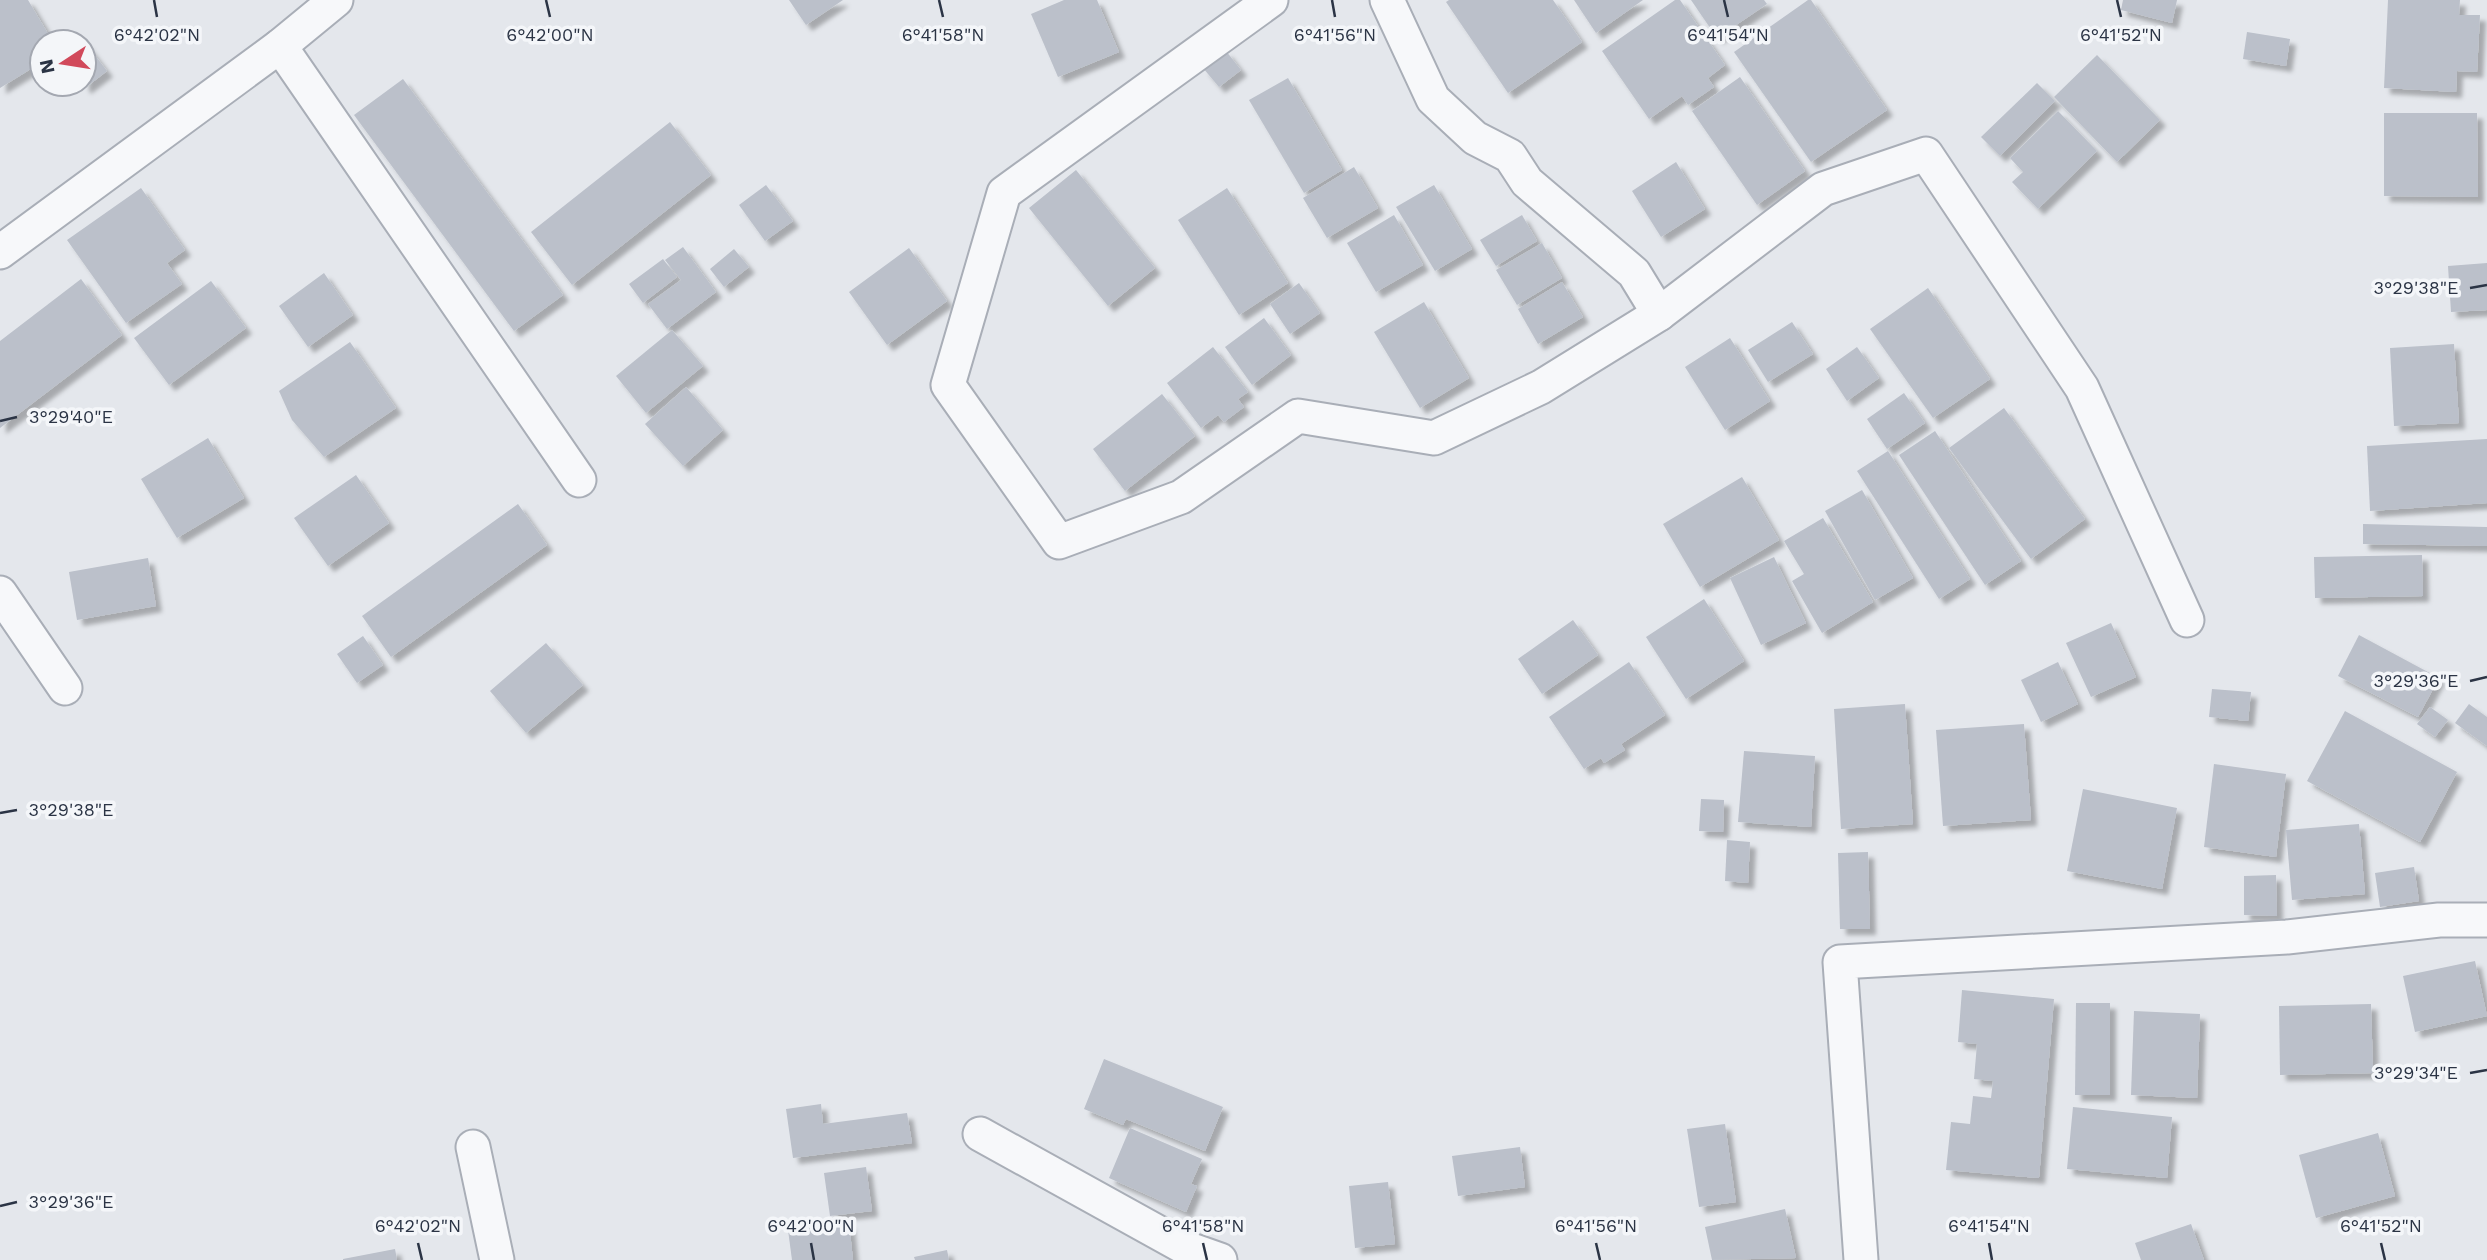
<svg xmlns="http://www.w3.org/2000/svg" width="2487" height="1260" font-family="'Work Sans',sans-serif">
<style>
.building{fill:#bbc0ca;filter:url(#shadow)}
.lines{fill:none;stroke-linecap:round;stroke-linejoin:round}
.street-casing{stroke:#a9aeb7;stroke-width:37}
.street{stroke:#f7f8fa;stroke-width:33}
.ticks{fill:none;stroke:#2b3445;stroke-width:2.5}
.ticks-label{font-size:18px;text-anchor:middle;fill:#2b3445;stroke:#f4f6f9;stroke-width:7;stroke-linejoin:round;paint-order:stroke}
</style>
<defs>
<filter id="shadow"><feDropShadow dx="6" dy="6" stdDeviation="2" flood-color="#0004"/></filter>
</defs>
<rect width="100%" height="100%" fill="#e4e7ec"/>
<g class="building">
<path d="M0,0H28L53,42H42V62L0,88Z"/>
<path d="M789,0H843L806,25Z"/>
<path d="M1064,0H1097L1119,52L1058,77L1031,14Z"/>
<path d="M1449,0H1553L1582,42L1508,93L1446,2Z"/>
<path d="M1574,0H1643L1596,33Z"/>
<path d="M1675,0H1680L1725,65L1708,78L1714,87L1688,105L1682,96L1649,119L1602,51Z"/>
<path d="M1691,0H1764L1767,4L1717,38Z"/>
<path d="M1808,0H1811L1887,110L1811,162L1734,52Z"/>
<path d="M2123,0H2177L2172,23L2121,10Z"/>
<path d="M2388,0H2460L2459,15H2480L2477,72L2457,71L2456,92L2384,88Z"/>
<path d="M2247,32L2290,39L2286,66L2243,59Z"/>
<path d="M84,41L107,71L85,88L83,84Z"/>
<path d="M1226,51L1241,70L1219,87L1203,68Z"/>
<path d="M2097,55L2160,120L2117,162L2054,97Z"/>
<path d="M1740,77L1805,171L1757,205L1692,111Z"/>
<path d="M1288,78L1342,170L1304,193L1249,100Z"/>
<path d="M403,79L563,295L514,331L354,115Z"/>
<path d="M2037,83L2055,101L2000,156L1981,137Z"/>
<path d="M2058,111L2097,151L2038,209L2012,182L2023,172L2010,158Z"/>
<path d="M2384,113H2477L2478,197L2384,196Z"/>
<path d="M670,122L711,175L572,285L531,232Z"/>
<path d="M1676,162L1705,209L1661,237L1632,191Z"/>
<path d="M1354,167L1378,208L1327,238L1303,198Z"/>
<path d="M1076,170L1155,268L1108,306L1029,208Z"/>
<path d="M766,185L793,221L765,241L739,205Z"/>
<path d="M1434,185L1472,249L1435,271L1396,207Z"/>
<path d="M141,188L185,250L167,263L182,284L126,323L67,240Z"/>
<path d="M1227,188L1288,283L1239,315L1178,220Z"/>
<path d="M1394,215L1423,265L1376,292L1347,243Z"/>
<path d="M1522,215L1537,241L1496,266L1480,240Z"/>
<path d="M1542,243L1562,278L1517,305L1496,270Z"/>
<path d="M683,247L716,292L667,329L648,304L681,280L665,260Z"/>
<path d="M909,248L947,301L887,345L849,292Z"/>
<path d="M734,249L749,267L724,287L710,269Z"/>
<path d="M663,259L677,277L643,303L629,284Z"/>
<path d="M2487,263V310L2451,312L2448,266Z"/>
<path d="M324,273L353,315L308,347L279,306Z"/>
<path d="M81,279L122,335L0,428V341Z"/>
<path d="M211,281L246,328L169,385L134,338Z"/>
<path d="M1562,282L1583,317L1538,344L1518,309Z"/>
<path d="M1299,283L1320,313L1290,334L1270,304Z"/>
<path d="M1928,288L1990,379L1933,418L1870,329Z"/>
<path d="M1424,302L1469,378L1420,408L1374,332Z"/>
<path d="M1264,318L1291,355L1252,385L1225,347Z"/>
<path d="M1792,322L1813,354L1768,382L1748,350Z"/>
<path d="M672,330L703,366L646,413L616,376Z"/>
<path d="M1730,338L1770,401L1725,430L1685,367Z"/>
<path d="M350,342L396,408L324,457L292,420L279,391Z"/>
<path d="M2454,344L2459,423L2394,426L2390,348Z"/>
<path d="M1213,347L1248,392L1238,399L1244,407L1224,422L1218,415L1201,428L1167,383Z"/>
<path d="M1857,347L1879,378L1847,401L1826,369Z"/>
<path d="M686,387L723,430L683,466L645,424Z"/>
<path d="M1904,393L1925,423L1887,449L1867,419Z"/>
<path d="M1162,394L1195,436L1125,491L1093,449Z"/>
<path d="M2004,408L2085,519L2031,559L1949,448Z"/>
<path d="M1935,431L2021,561L1985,585L1899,455Z"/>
<path d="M208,438L244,498L177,538L141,479Z"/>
<path d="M2487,439V503L2370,511L2367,446Z"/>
<path d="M1888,451L1970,579L1939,599L1857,471Z"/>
<path d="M356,475L389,523L328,566L294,518Z"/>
<path d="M1742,477L1779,540L1700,587L1663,524Z"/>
<path d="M1862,490L1913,578L1875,600L1825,511Z"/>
<path d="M518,504L547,545L391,657L362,616Z"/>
<path d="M1823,518L1873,602L1822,633L1792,581L1804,574L1784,541Z"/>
<path d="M2363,524L2487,527V546L2363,544Z"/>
<path d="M2422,555L2423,596L2315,598L2314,557Z"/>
<path d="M1774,557L1806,623L1761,645L1730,578Z"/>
<path d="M148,558L156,606L77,620L69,572Z"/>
<path d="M1704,599L1744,661L1686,699L1646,637Z"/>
<path d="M1573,620L1598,655L1542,694L1518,659Z"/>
<path d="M2111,623L2136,677L2091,697L2066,643Z"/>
<path d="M2359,635L2439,678L2418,717L2338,676Z"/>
<path d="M363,636L383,665L357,683L337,654Z"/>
<path d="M546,643L583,685L526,733L490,691Z"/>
<path d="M1629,662L1665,715L1621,744L1625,750L1604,763L1601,758L1584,769L1549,717Z"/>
<path d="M2058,662L2078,704L2041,722L2021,680Z"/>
<path d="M2212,689L2251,692L2248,721L2209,717Z"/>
<path d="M1905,704L1913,824L1841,829L1834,709Z"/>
<path d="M2469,704L2487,717V746L2455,723Z"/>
<path d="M2430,707L2448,720L2435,737L2417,724Z"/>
<path d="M2345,711L2457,772L2420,842L2307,781Z"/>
<path d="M2024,724L2031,820L1943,826L1936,730Z"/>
<path d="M1744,751L1815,756L1811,827L1738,822Z"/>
<path d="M2214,764L2286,774L2276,857L2204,847Z"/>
<path d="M2083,789L2177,808L2162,889L2067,871Z"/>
<path d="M1701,799L1724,800L1723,832L1699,831Z"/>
<path d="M2359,824L2365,894L2292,900L2286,830Z"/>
<path d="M1727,840L1750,842L1748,883L1725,881Z"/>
<path d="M1868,852L1870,929H1840L1838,853Z"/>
<path d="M2414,867L2419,901L2380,907L2375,873Z"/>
<path d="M2276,875L2277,916L2244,915V876Z"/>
<path d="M2475,961L2487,1016L2415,1032L2403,976Z"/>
<path d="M1962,990L2054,999L2039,1178L1946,1170L1951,1122L1970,1124L1973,1096L1991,1098L1993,1081L1974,1079L1977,1044L1958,1042Z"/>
<path d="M2076,1003H2110V1095H2075Z"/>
<path d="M2371,1004L2373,1073L2280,1075L2279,1006Z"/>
<path d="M2134,1011L2200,1014L2197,1098L2131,1095Z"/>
<path d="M1104,1059L1223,1107L1205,1151L1126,1119L1123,1125L1084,1109Z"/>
<path d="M821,1104L823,1124L907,1113L912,1143L793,1158L786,1109Z"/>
<path d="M2073,1107L2172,1117L2167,1178L2067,1169Z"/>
<path d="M1725,1124L1736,1202L1699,1207L1687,1129Z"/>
<path d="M1130,1128L1202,1159L1191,1184L1197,1186L1186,1212L1109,1178Z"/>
<path d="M2378,1133L2395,1196L2316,1218L2299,1155Z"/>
<path d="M1520,1147L1525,1187L1458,1196L1452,1156Z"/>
<path d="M866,1167L872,1211L830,1216L824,1173Z"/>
<path d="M1388,1182L1395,1244L1355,1248L1349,1186Z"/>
<path d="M1785,1209L1796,1258L1712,1260L1705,1227Z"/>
<path d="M849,1223L853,1260H792L788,1230Z"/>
<path d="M2191,1224L2204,1260H2141L2135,1243Z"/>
<path d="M395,1249L397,1260H343V1259Z"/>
<path d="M947,1250L949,1260H915L914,1257Z"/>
</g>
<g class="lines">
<defs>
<g id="street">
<path d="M1271,0L1004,193L948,385L1059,542L1181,497L1298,416L1434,438L1541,387L1659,314"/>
<path d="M1387,0L1433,99L1475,138L1510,156L1527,182L1634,273L1659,314L1823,189L1926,154L2082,388L2187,620"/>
<path d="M280,46L579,480"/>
<path d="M0,252L280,46L336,0"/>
<path d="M0,593L65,688"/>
<path d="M980,1134L1186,1248L1220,1260"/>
<path d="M473,1147L497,1260"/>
<path d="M1861,1260L1840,962L2287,937L2439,920H2487"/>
</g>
</defs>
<use href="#street" class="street-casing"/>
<use href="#street" class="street"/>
</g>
<path class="ticks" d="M154,0L157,17M546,0L550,17M939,0L943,17M1332,0L1335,17M1724,0L1728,17M2117,0L2121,17M2470,288L2487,285M0,421L17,417M2470,681L2487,677M0,813L17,810M2470,1073L2487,1070M0,1206L17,1202M418,1243L422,1260M811,1243L814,1260M1203,1243L1207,1260M1596,1243L1600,1260M1989,1243L1992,1260M2381,1243L2385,1260"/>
<g class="ticks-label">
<text x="157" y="41">6°42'02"N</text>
<text x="550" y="41">6°42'00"N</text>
<text x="943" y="41">6°41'58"N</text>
<text x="1335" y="41">6°41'56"N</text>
<text x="1728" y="41">6°41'54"N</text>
<text x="2121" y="41">6°41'52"N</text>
<text x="2416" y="294">3°29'38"E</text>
<text x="71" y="423">3°29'40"E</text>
<text x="2416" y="687">3°29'36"E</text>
<text x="71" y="816">3°29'38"E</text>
<text x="2416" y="1079">3°29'34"E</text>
<text x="71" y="1208">3°29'36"E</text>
<text x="418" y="1232">6°42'02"N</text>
<text x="811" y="1232">6°42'00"N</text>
<text x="1203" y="1232">6°41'58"N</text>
<text x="1596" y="1232">6°41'56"N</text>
<text x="1989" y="1232">6°41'54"N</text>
<text x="2381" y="1232">6°41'52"N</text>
</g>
<g transform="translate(63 63) rotate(258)"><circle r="33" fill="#f4f6f9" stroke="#a4a8b1" stroke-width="2"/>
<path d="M0-5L12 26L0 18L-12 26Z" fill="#d1495b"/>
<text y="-10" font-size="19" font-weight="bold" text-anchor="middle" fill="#2b3445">N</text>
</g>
</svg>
